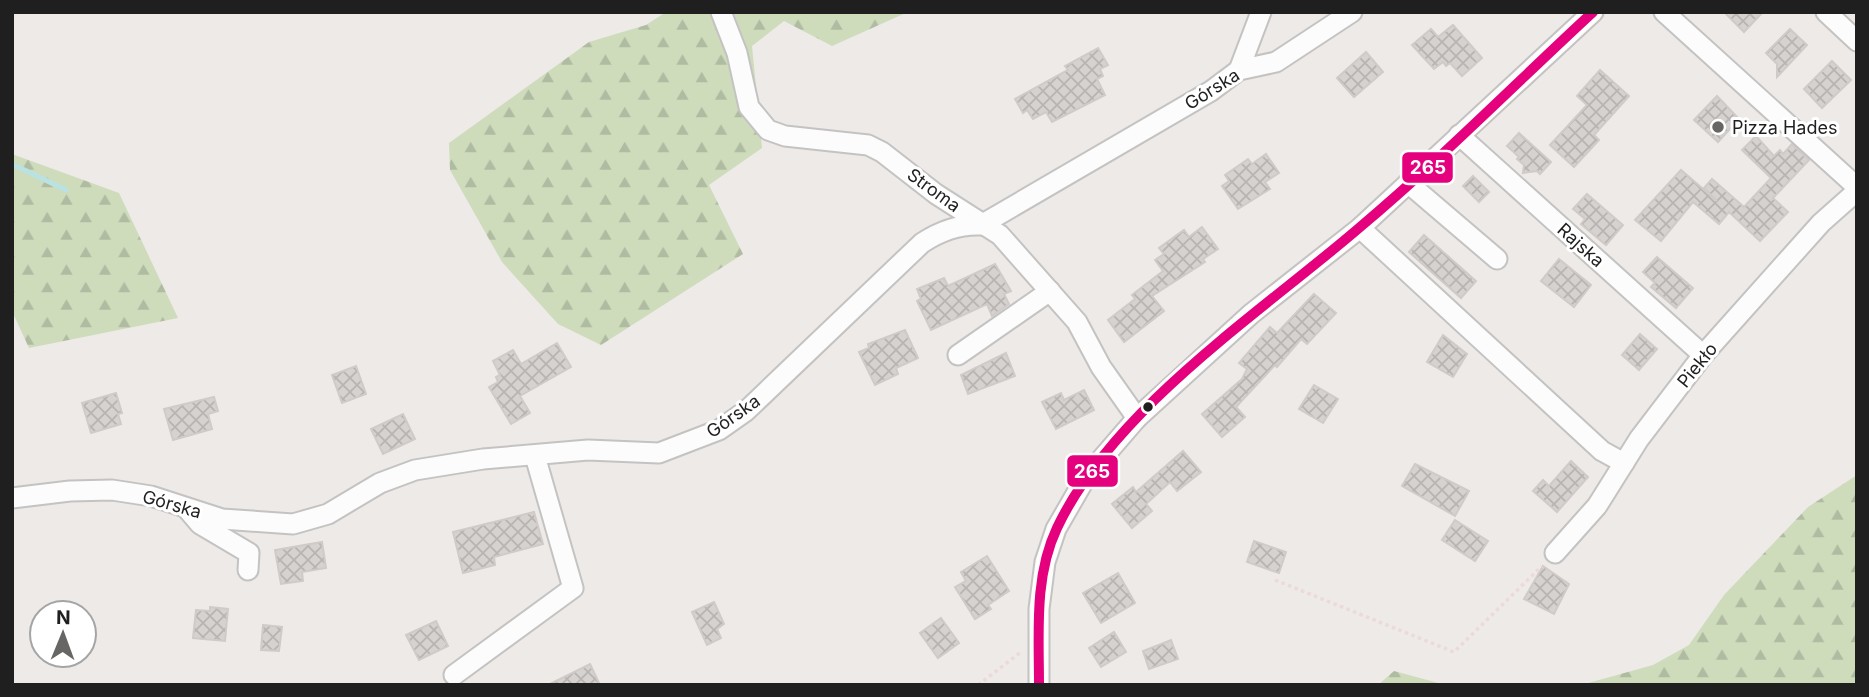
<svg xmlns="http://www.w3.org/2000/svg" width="1869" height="697" font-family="Inter,sans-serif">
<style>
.forest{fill:url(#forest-firs)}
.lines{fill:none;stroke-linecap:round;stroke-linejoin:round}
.stream{stroke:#bae2e2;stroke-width:5}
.building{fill:url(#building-cross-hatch);stroke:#d0cbc9;stroke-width:2}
.minor-casing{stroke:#c4c3c2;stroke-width:23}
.path{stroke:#ecd9db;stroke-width:3.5;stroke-dasharray:3.5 3.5;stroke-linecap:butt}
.minor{stroke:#fcfcfc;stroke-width:19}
.bus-1-casing{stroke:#fff;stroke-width:16}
.bus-1{stroke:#e5007d;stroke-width:10}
.poi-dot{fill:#676665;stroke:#fff;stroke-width:2.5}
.bus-dot{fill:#1f1f1f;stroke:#fff;stroke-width:2.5}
.labels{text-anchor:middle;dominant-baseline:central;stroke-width:6;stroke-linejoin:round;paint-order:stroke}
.street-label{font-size:18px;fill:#1f1f1f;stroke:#fff}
.poi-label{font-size:18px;fill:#1f1f1f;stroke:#fff;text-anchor:start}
.line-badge{stroke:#fff;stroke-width:2.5}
.badge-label{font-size:19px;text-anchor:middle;font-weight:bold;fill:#fff}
</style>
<defs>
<pattern id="forest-firs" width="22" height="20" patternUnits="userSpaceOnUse" patternTransform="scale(1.75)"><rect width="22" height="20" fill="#cedcbc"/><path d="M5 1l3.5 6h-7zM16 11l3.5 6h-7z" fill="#b0bca1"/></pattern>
<pattern id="building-cross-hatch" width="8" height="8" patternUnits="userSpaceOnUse" patternTransform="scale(1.75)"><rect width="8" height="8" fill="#d6d2d0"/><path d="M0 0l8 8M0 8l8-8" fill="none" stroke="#b7b4b2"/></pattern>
</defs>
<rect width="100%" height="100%" fill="#edeae8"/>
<g class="forest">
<path d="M666,12H908L832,46L784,21L752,46L762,148L709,185L743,254L601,345L558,324L502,262L450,170L449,143L589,42L646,25Z"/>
<path d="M12,154L119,193L178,318L29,348L12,311Z"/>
<path d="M1857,475V685H1581L1653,665L1689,645L1724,595L1808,507Z"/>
<path d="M1394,671L1446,685H1378Z"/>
</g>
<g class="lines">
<path class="stream" d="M12,164L66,190"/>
</g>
<g class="building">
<path d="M1724,12H1763L1744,32Z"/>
<path d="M1453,25L1482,58L1462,76L1450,63L1446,66L1443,62L1434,69L1412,45L1431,29L1438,37Z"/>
<path d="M1790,29L1807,45L1777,77V64L1766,53Z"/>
<path d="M1098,48L1108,65L1100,69L1103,76L1097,79L1105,95L1052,122L1046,112L1033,119L1027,110L1023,113L1015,99L1068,70L1065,66Z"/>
<path d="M1366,52L1383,72L1354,97L1337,78Z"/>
<path d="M1832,61L1851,80L1822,108L1804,89Z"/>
<path d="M1600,70L1629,96L1594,135L1599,140L1574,167L1550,145L1587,105L1577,96Z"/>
<path d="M1717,96L1739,119L1718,142L1694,120Z"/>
<path d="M1519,133L1551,162L1540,174L1537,171L1523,173L1524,165L1517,159L1519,157L1507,146Z"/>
<path d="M1756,136L1774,156L1780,150L1783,154L1792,144L1809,160L1773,198L1788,212L1760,241L1729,212L1719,224L1693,202L1661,241L1635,220L1681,170L1717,201L1704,188L1712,179L1744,207L1771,178L1742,150Z"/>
<path d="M1266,154L1279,173L1265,182L1270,189L1238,209L1222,186L1229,181L1225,175L1248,159L1252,164Z"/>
<path d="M1473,176L1489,192L1479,202L1463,186Z"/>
<path d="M1587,194L1623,225L1606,245L1581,224L1585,219L1573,209Z"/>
<path d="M1202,227L1218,249L1203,259L1205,262L1152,296L1164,311L1124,342L1108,320L1135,299L1132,295L1163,271L1155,260L1164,254L1159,248L1184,230L1189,237Z"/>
<path d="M1424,235L1476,281L1461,298L1409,252Z"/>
<path d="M1657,257L1693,288L1676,308L1651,287L1655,283L1643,272Z"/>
<path d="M1559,259L1591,285L1574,307L1541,281Z"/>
<path d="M995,264L1011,291L1004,294L1009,304L992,316L987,304L931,330L917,301L921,299L917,289L944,278L948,286Z"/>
<path d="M1314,294L1336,313L1307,344L1301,339L1277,367L1275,365L1236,407L1245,417L1222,437L1202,414L1242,379L1247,369L1239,363L1270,327L1277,333Z"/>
<path d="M905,330L918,358L896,368L898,374L875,385L859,352L869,348L868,344Z"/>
<path d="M1640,334L1657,349L1639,370L1622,355Z"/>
<path d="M1443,335L1467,354L1453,377L1427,362Z"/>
<path d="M557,343L571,367L520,396L530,413L511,424L489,387L498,382L496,377L500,375L493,361L513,350L521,364Z"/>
<path d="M1006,353L1015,376L968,394L961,375Z"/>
<path d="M356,366L366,394L342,403L332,375Z"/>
<path d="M1314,385L1338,399L1323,423L1299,409Z"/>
<path d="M1084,390L1094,410L1056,429L1042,402L1061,393L1064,400Z"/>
<path d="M116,393L122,413L118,414L121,424L91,433L82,403Z"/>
<path d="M214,397L218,411L208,414L212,429L173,440L164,409Z"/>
<path d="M403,414L415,439L383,454L371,429Z"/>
<path d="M1183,451L1201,472L1177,491L1170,482L1146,504L1152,511L1132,528L1112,504L1133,487L1136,492Z"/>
<path d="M1571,461L1588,477L1557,512L1533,491L1543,480L1549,486Z"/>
<path d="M1415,464L1469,491L1455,516L1402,486Z"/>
<path d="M534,512L543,544L494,557L495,565L463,573L453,532Z"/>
<path d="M1455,520L1488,541L1475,561L1442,540Z"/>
<path d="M1254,541L1286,552L1279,573L1247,562Z"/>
<path d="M322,542L326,568L302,572L303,581L281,584L275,550Z"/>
<path d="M987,556L1009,591L988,605L991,609L975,619L955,587L966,581L961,572Z"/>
<path d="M1543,566L1569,584L1554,614L1524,599Z"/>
<path d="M1118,573L1135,603L1101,623L1083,593Z"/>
<path d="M714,602L724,624L717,629L721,638L707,645L692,612Z"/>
<path d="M210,607L228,609L225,641L193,638L196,610L210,611Z"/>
<path d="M941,618L959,643L938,658L920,633Z"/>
<path d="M436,621L448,646L419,660L406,635Z"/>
<path d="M263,625L282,627L279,651L261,650Z"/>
<path d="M1114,632L1126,652L1101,667L1089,648Z"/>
<path d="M1171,640L1178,659L1149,669L1143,651Z"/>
<path d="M590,664L600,685H548Z"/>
</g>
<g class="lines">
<defs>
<g id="minor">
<path d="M721,12L737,53L749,107L768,130L785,136L868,145L882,152L936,194L1000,235L1077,322L1101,367L1137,418"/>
<path d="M1664,12L1857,187"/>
<path d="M1826,12L1857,41"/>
<path d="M1239,70L1261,12"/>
<path d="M1459,135L1703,355"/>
<path d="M1408,183L1497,259"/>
<path d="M1360,228L1602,451L1624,463"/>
<path d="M958,355L1050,291"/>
<path d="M12,498L70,491L112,490L151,496L222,519L293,524L328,514L380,483L415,470L483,459L588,450L659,453L719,430L746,411L922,243C940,231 959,224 981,225L1211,91L1239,70L1276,62L1352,12"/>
<path d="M188,510L200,524L249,553L248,570"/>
<path d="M1555,553L1597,506L1639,439L1703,355L1821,223L1857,191"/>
<path d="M454,675L573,588L535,456"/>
<path d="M1039,685V609L1045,562L1056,529L1086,477L1137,418L1251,314L1360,228L1593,12"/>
</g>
</defs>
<use href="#minor" class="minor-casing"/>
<g class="path">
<path d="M1275,580L1454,652L1542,566"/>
<path d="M978,685L1021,652"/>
</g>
<use href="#minor" class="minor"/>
<defs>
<path id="bus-1" d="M1039,685C1039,633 1034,576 1057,528C1113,409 1260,313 1359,228C1440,160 1515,84 1593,12"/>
</defs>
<use href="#bus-1" class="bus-1-casing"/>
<use href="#bus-1" class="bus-1"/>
</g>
<circle class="poi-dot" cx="1718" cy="127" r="7"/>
<circle class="bus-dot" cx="1148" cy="407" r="6"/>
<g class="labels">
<g class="street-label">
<text transform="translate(1212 89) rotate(-32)">Górska</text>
<text transform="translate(934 190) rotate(36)">Stroma</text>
<text transform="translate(1581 245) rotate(42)">Rajska</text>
<text transform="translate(1697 365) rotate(-51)">Piekło</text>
<text transform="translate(733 416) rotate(-35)">Górska</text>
<text transform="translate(172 504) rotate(16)">Górska</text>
</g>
<g class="poi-label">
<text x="1732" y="127">Pizza Hades</text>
</g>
</g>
<g class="line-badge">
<rect x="1401" y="151" width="53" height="33" rx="7" fill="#e5007d"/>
<rect x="1066" y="454" width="53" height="34" rx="7" fill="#e5007d"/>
</g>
<g class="badge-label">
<text x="1428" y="174">265</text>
<text x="1092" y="478">265</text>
</g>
<rect width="1869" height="697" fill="none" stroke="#1f1f1f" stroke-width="28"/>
<g transform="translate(63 634) rotate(1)"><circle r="33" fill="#ffffff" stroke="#a5a5a5" stroke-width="2"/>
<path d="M0-5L12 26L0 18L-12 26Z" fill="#676665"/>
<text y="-10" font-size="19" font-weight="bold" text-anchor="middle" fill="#1f1f1f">N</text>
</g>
</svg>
